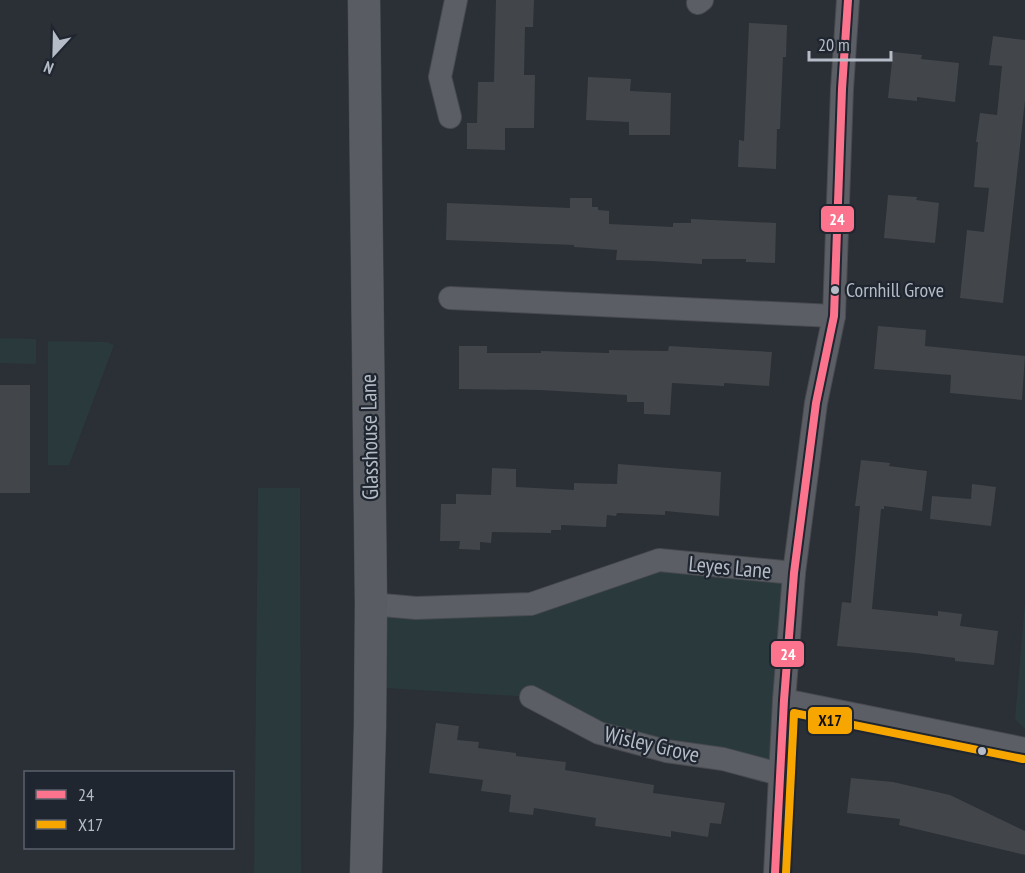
<svg xmlns="http://www.w3.org/2000/svg" width="1025" height="873" font-family="'PT Sans Narrow',sans-serif">
<style>
.green{fill:#29393c}
.building{fill:#42464b}
.lines{fill:none;stroke-linecap:round;stroke-linejoin:round}
.street-casing{stroke:#474a4f;stroke-width:24}
.secondary-casing{stroke:#464a50;stroke-width:33}
.street{stroke:#5b5e64;stroke-width:22}
.secondary{stroke:#595d63;stroke-width:32}
.bus-1-casing{stroke:#1f2630;stroke-width:12}
.bus-2-casing{stroke:#1f2630;stroke-width:12}
.bus-1{stroke:#fc738d;stroke-width:8}
.bus-2{stroke:#f7a600;stroke-width:8}
.bus-dot{fill:#b6bcc7;stroke:#1f2630;stroke-width:2}
.labels{text-anchor:middle;dominant-baseline:central;stroke-width:4.5;stroke-linejoin:round;paint-order:stroke}
.bus-label{font-size:20px;fill:#b6bcc7;stroke:#1f2630;text-anchor:start}
.street-label{font-size:22px;fill:#b6bcc7;stroke:#1f2630}
.line-badge{stroke:#1f2630;stroke-width:2}
.badge-label{font-size:16px;text-anchor:middle;font-weight:bold;fill:#fff}
.pale-badge-label{font-size:16px;text-anchor:middle;font-weight:bold;fill:#111}
</style>
<rect width="100%" height="100%" fill="#2b2f36"/>
<g class="green">
<path d="M0,338L36,339V364L0,363Z"/>
<path d="M48,341L107,342L114,345L69,465H48Z"/>
<path d="M258,488H300L301,873H254Z"/>
<path d="M659,560L794,573L779,774L666,751L531,697L370,687L371,604H531Z"/>
<path d="M1025,601V729L1015,719Z"/>
</g>
<g class="building">
<path d="M496,0H534L533,27H525L524,75H535L534,128H505V150L467,149V123H477L478,82H494Z"/>
<path d="M749,23L787,25L786,57H783L780,129H777L776,169L738,167L739,140L744,141Z"/>
<path d="M993,36L1025,40V100L1003,303L960,298L967,230L984,232L989,188L974,187L978,142H976L980,113L997,115L1002,66L989,65Z"/>
<path d="M893,52L922,55L921,59L959,63L955,102L917,97V101L888,98Z"/>
<path d="M588,77L631,79L630,91L671,93L670,135H629V122L586,120Z"/>
<path d="M888,195L917,197L916,200L939,203L935,243L884,238Z"/>
<path d="M570,198H592V207H598V210L609,211V224L673,227V223H691V219L776,223L775,263L746,262V259H702V264L652,261L616,260L617,250L574,247V245L446,240L447,203L570,208Z"/>
<path d="M878,326L926,330L925,346L1025,356L1022,400L950,393L951,375L874,369Z"/>
<path d="M459,346H487V353H541V351L609,353V350L668,351L669,346L772,352L769,386L724,383V386L672,383L670,415L644,414V402H627V395L540,390L459,389Z"/>
<rect x="0" y="385" width="30" height="108"/>
<path d="M861,460L890,463L889,466L927,471L922,511L884,506V509H881L872,609L938,616V611L962,614L960,626L998,631L994,665L955,661V658L916,653L837,646L842,602L851,603L860,506H855Z"/>
<path d="M618,464L721,472L719,516L665,511V515L617,513L616,516L607,515L606,527L561,525V530H551V533L492,532L491,543L480,542V550L459,549L460,541H440L441,504H456V494L491,495L492,468L516,469V487L574,490V483L617,484Z"/>
<path d="M972,484L996,487L991,526L930,519L932,496L971,499Z"/>
<path d="M436,723L459,726L457,740L479,742L478,748L516,753V756L566,762L565,770L654,785L653,793L725,803L721,824L710,823L708,837L671,831V837L595,826L596,818L534,808L533,815L509,812L511,795L481,791L483,780L429,773Z"/>
<path d="M851,778L893,782L950,795L1025,831V855L899,825L900,819L847,813Z"/>
</g>
<g class="lines">
<defs>
<g id="street">
<path d="M698,3L702,0"/>
<path d="M450,117L440,77L456,0"/>
<path d="M450,298L834,316"/>
<path d="M371,604L416,608L531,604L659,560L794,573"/>
<path d="M531,697L599,733L666,751L723,759L779,774"/>
<path d="M784,700L1025,749"/>
<path d="M775,873L784,700L794,573L816,403L834,316L842,89L848,0"/>
</g>
<path id="secondary" d="M364,0L371,604L370,726L366,873"/>
</defs>
<use href="#street" class="street-casing"/>
<use href="#secondary" class="secondary-casing"/>
<use href="#street" class="street"/>
<use href="#secondary" class="secondary"/>
<defs>
<path id="bus-1" d="M775,873L784,700L794,573L816,403L834,316L842,89L848,0"/>
<path id="bus-2" d="M786,873L794,713L1023,759"/>
</defs>
<use href="#bus-1" class="bus-1-casing"/>
<use href="#bus-2" class="bus-2-casing"/>
<use href="#bus-1" class="bus-1"/>
<use href="#bus-2" class="bus-2"/>
</g>
<g class="bus-dot">
<circle cx="835" cy="290" r="5"/>
<circle cx="982" cy="751" r="5"/>
</g>
<g class="labels">
<g class="bus-label">
<text x="846" y="290">Cornhill Grove</text>
</g>
<g class="street-label">
<text transform="translate(369 437) rotate(-91)">Glasshouse Lane</text>
<text transform="translate(730 567) rotate(5)">Leyes Lane</text>
<text transform="translate(652 744) rotate(13)">Wisley Grove</text>
</g>
</g>
<g class="line-badge">
<rect x="820" y="205" width="35" height="28" rx="6" fill="#fc738d"/>
<rect x="770" y="640" width="35" height="28" rx="6" fill="#fc738d"/>
<rect x="807" y="706" width="46" height="29" rx="6" fill="#f7a600"/>
</g>
<g class="badge-label">
<text x="837" y="225">24</text>
<text x="788" y="660">24</text>
</g>
<g class="pale-badge-label">
<text x="830" y="726">X17</text>
</g>
<rect x="24" y="771" width="210" height="78" fill="#1f2630" stroke="#5b626c" stroke-width="1.5"/>
<rect x="36" y="790" width="30" height="9" fill="#fc738d" stroke="#5b626c" stroke-width="1.5"/>
<text x="78" y="801" font-size="18" fill="#b6bcc7">24</text>
<rect x="36" y="820" width="30" height="9" fill="#f7a600" stroke="#5b626c" stroke-width="1.5"/>
<text x="78" y="831" font-size="18" fill="#b6bcc7">X17</text>
<g transform="translate(54 54) rotate(202)" stroke="#1f2630" stroke-width="4.5" paint-order="stroke">
<path d="M0-4.5L10 22L0 15L-10 22Z" fill="#b6bcc7"/>
<text y="-9" font-size="16" font-weight="bold" text-anchor="middle" fill="#b6bcc7">N</text>
</g>
<path d="M809 51v9h82v-9" fill="none" stroke="#b6bcc7" stroke-width="3"/>
<text x="818" y="51" font-size="18" fill="#b6bcc7" stroke="#1f2630" stroke-width="4.5" paint-order="stroke">20 m</text>
</svg>
